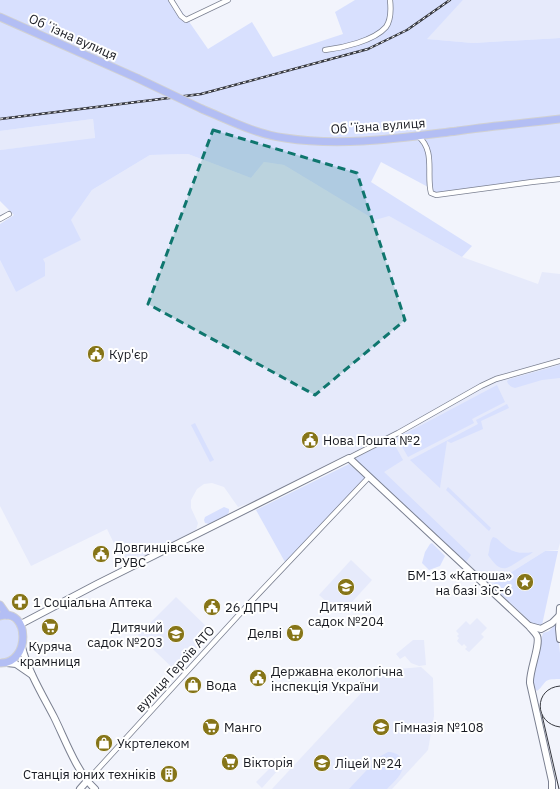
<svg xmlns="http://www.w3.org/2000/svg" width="560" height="789" font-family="'IBM Plex Sans',sans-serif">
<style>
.built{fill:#e6eafb}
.green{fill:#d8e0fe}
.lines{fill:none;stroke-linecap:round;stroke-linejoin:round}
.street-casing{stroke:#7b8091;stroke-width:6}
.secondary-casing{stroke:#7b8091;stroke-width:8}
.primary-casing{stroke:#d1d1d3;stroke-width:9}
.street{stroke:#fff;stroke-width:4.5}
.secondary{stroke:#fff;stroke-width:6}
.primary{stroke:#b3bef4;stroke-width:7}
.tram{stroke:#36383f;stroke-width:1}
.rail-casing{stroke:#36383f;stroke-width:2.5}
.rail{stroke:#fff;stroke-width:1;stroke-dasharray:3;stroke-linecap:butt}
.primary-bridge-casing{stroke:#d1d1d3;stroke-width:9;stroke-linecap:butt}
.primary-bridge{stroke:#b3bef4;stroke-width:7}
.marked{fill:#0f766e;fill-opacity:0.2;stroke:#0f766e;stroke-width:3;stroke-dasharray:8 5;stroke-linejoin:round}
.labels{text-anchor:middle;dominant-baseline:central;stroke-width:4;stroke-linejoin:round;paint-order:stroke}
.street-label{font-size:13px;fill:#191b22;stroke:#fff}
.poi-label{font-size:13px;fill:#191b22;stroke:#fff;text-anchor:start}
</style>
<rect width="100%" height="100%" fill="#f2f4fc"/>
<g class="built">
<path d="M463,0H560V38L473,43L426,39Z"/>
<path d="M93,119L95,139L0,150V131Z"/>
<path d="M188,154L251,178L264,162L284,165L375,220L386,214L462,257L538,284L542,272L560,274V543L558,550L545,551L491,585H488L353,459L375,446L287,490L238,507L224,487L212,483L204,484L197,489L191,500V508L198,523L196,530L125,566L107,529L31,566L0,506V260L16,292L43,259L92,190L150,155Z"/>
<path d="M351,560L372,580L341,614L319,595Z"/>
<path d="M176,597L213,633L177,672L138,635Z"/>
<path d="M477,618L487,628L481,634L484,637L469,652L465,649L467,647L464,644L462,646L457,641L459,638L457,636L459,634L456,631L466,621L470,625Z"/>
<path d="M413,640H424L426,665L419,666L411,663L405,656L400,659L396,654Z"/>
<path d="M421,667L433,678L434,716L428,750L392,789H272L380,673L398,669Z"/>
<path d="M276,766L279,769L262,788L256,782L271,767L273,769Z"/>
</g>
<g class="green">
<path d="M0,0H174L208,49L252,22L273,57L343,34L335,12L355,0H463L427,39L473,43L560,38V179L436,195L430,188L381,162L371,182L472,246L462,257L389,216L375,220L284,165L264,162L251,178L188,154L150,155L92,190L71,220L81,240L43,259L45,263V276L16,292L0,260V224L14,215L0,201V150L95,138L93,119L0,131Z"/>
<path d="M560,365V378L542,380L515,388C511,387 508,385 507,381L510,379Z"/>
<path d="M497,385L505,402L472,419L474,423L408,457L397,438Z"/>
<path d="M507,404L509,408L481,421L483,429L451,443L447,441L440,488L410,460L478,424L476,420Z"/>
<path d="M195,423L214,460L210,462L191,425Z"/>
<path d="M392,440L403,460L384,472L471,555L466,562L354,459Z"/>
<path d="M349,464L365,478L285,562L256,510Z"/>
<path d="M448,487L491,528L489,531L446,490Z"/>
<path d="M224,507L229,509V512L227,515L209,524L205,523L204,520L205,517Z"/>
<path d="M493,537C498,538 499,541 503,544C512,553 521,554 533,552C530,555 526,556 522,559C505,570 501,574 488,555C490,549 489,542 493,537Z"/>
<path d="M432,543L445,556L440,566L429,570L422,563L425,552L430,544Z"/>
<path d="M545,551H558L542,625L535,626L491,585Z"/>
<path d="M6,619C27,625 21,642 13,657L2,659L0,658V620Z"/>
<path d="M557,623L560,653V679C541,679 548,682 537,691C527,682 540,645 543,633L549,631Z"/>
<path d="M388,752C394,752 399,754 401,759C408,771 394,781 387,789H349L379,757Z"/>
</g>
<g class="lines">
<defs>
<g id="street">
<path d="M171,0L181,16L186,20L228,0"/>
<path d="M325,50C342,48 374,41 386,27C391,20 391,9 390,0"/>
<path d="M418,136C436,151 426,174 431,193L436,195L532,182L560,179"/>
<path d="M0,219L9,214"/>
<path d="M349,458L398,433L481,386L496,379L560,361"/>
<path d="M87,781L246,607L369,477"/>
</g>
<g id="secondary">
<path d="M560,608L559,629L560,639"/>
<path d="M21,624L97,584L349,458L529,626C531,629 535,632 537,636C541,644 529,671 530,683L552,781V789"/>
<path d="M530,626L541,629L552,623L559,616"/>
<path d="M22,647C28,671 42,694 54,717C65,739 77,773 95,789"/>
<path d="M7,663L16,664L32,675"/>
<path d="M80,789L87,781"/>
</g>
<g id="primary">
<path d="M0,17L137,78"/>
<path d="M202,109C229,120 255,134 285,138C342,147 400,138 457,131C491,126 526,123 560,119"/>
<path d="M0,605L7,615"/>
<path d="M0,616C30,607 31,664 0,663"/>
</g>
</defs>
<use href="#street" class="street-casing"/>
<use href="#secondary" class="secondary-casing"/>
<use href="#primary" class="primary-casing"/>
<use href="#street" class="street"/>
<use href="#secondary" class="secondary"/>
<use href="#primary" class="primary"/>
<g class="tram">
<path d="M560,686C533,688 534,724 560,727"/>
<path d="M542,715L559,789"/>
</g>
<defs>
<path id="rail" d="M0,119L201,94L368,49L407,30L450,0"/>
</defs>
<use href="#rail" class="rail-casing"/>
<use href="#rail" class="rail"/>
<defs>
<path id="primary-bridge" d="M137,78L202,109"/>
</defs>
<use href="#primary-bridge" class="primary-bridge-casing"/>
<use href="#primary-bridge" class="primary-bridge"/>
</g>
<path class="marked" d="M213,130L357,173L405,320L315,395L148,304Z"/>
<defs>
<symbol id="civic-disc" viewBox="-11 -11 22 22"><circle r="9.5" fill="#867518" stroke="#fff"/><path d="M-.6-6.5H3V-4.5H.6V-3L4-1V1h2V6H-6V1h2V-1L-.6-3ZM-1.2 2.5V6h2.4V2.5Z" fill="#fff"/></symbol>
<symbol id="sight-disc" viewBox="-11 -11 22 22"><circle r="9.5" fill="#867518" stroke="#fff"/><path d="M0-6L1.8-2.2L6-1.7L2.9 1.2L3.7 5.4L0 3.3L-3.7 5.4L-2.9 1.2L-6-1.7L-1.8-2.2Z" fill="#fff"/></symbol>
<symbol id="school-disc" viewBox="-11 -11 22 22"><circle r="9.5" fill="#867518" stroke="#fff"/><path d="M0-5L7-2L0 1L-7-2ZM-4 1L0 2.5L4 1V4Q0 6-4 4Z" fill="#fff"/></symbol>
<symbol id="pharmacy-disc" viewBox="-11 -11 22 22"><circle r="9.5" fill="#867518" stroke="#fff"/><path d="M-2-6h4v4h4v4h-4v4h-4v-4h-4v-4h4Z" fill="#fff"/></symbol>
<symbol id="supermarket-disc" viewBox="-11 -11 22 22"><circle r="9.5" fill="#867518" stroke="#fff"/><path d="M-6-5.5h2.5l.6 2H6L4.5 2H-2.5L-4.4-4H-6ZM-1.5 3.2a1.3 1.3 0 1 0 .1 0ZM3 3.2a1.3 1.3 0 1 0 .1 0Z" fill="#fff"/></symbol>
<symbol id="shop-disc" viewBox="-11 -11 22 22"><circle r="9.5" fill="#867518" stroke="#fff"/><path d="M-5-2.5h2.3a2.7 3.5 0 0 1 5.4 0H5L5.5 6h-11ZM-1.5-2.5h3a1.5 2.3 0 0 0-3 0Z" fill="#fff"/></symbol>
<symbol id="building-disc" viewBox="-11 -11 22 22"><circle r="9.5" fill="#867518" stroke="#fff"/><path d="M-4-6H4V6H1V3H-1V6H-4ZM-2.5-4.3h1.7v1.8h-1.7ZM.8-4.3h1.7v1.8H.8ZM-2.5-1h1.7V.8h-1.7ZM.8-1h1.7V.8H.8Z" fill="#fff"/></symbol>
</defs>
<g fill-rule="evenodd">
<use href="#civic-disc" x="86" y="344" width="20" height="20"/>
<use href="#civic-disc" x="300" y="430" width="20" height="20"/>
<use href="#civic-disc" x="91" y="544" width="20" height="20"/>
<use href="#sight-disc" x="515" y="572" width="20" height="20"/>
<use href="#school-disc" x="336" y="577" width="20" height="20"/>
<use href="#pharmacy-disc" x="10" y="592" width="20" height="20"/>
<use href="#civic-disc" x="202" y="597" width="20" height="20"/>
<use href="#supermarket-disc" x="40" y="617" width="20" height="20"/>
<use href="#supermarket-disc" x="285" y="623" width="20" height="20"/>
<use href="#school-disc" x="166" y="624" width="20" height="20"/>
<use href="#civic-disc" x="248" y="668" width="20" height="20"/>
<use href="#shop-disc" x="183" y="675" width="20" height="20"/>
<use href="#supermarket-disc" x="201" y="717" width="20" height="20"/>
<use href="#school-disc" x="371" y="717" width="20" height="20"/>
<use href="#shop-disc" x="94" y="733" width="20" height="20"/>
<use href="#supermarket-disc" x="220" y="752" width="20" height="20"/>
<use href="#school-disc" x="312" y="753" width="20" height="20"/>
<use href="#building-disc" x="159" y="764" width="20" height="20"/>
</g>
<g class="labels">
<g class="street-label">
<text transform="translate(73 37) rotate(24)">Обʼїзна вулиця</text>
<text transform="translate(378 126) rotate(-4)">Обʼїзна вулиця</text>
<text transform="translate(175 669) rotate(-48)">вулиця Героїв АТО</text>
</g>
<g class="poi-label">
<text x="109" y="354">Кур'єр</text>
<text x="323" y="440">Нова Пошта №2</text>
<text x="114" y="547">Довгинцівське<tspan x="114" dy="15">РУВС</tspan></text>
<text x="512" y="575" text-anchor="end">БМ-13 «Катюша»<tspan x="512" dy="15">на базі ЗіС-6</tspan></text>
<text x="33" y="602">1 Соціальна Аптека</text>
<text x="346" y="606" text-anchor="middle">Дитячий<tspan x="346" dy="15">садок №204</tspan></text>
<text x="225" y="607">26 ДПРЧ</text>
<text x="163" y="627" text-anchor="end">Дитячий<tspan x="163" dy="15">садок №203</tspan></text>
<text x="282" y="633" text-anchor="end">Делві</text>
<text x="50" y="646" text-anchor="middle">Куряча<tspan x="50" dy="15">крамниця</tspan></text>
<text x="271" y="671">Державна екологічна<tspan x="271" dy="15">інспекція України</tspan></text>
<text x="206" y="685">Вода</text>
<text x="224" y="727">Манго</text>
<text x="394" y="727">Гімназія №108</text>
<text x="117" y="743">Укртелеком</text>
<text x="243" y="762">Вікторія</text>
<text x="335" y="763">Ліцей №24</text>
<text x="156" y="774" text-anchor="end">Станція юних техніків</text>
</g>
</g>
</svg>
